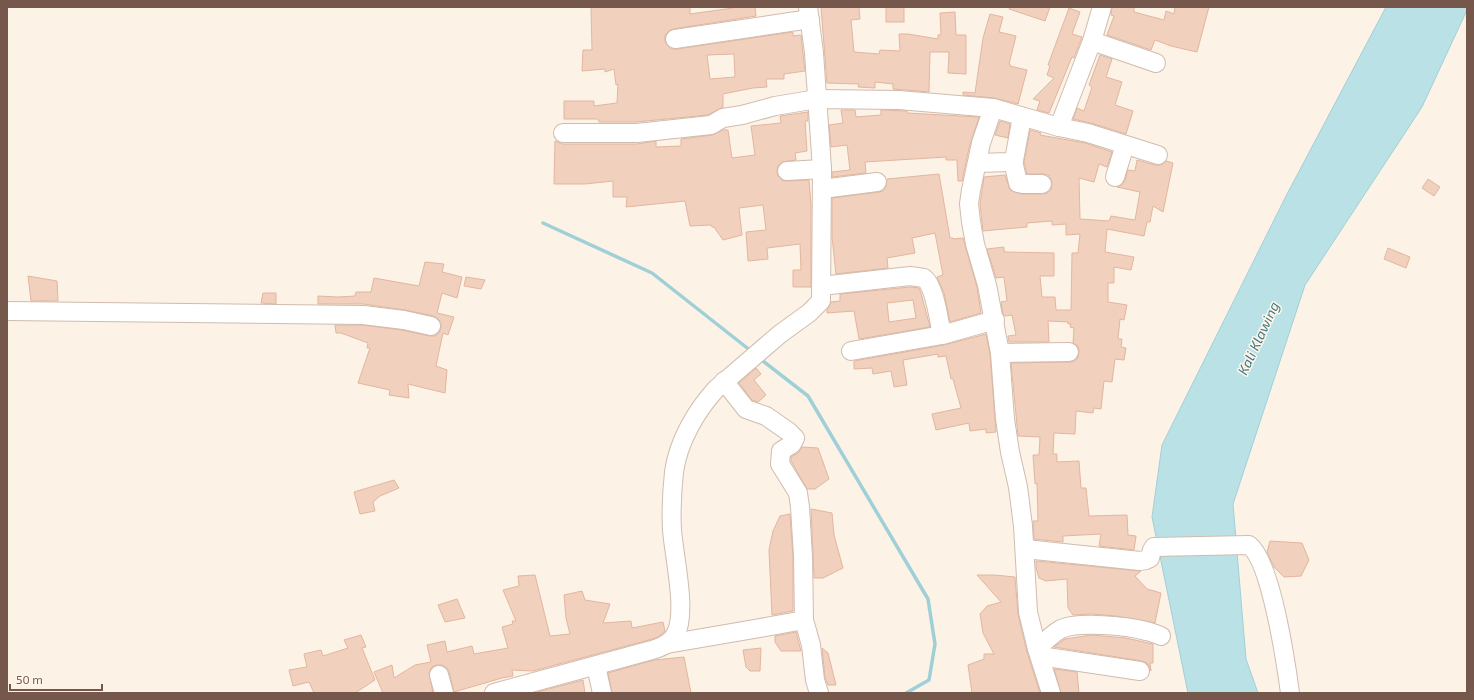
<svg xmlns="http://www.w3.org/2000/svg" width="1474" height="700" font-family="'Exo 2',sans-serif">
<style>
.water{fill:#bae1e5;stroke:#a0d0d7}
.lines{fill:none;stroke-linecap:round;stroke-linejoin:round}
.stream{stroke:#a0d0d7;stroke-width:3.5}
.building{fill:#f1d0bd;stroke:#e3b69e;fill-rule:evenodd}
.minor-casing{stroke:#d0bcaf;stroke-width:20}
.minor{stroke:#fff;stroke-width:18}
.labels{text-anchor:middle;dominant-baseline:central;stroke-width:3;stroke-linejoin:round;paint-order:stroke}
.water-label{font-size:14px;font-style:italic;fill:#427881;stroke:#fff7eb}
</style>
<rect width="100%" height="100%" fill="#fcf2e5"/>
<path class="water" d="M1386,7H1467V10L1422,107L1305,285L1233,504L1246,659L1258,693H1188L1152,517L1162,445L1286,196Z"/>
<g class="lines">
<g class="stream">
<path d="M543,223L652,273L751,351"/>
<path d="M759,358L808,396L928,599L935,644L929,680L906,693"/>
</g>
</g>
<g class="building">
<path d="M591,7H690V14L733,8L732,7H755L756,16L673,29L669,31L665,35V41L667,45L671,49H677L793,32V36L801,35L805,71L784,74V79H766L767,87L753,88L723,94V107L708,115L636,122H599L598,119H564V101H594V106L617,103L618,84L616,85L614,69L605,72V69L582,71L583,50H592ZM734,54L735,77L710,79L707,55Z"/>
<path d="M821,7H859L860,19L851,20L854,52L879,54L880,50L900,51L899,34H908L938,39V35H941L940,13L955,12L956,35H966V74L948,73L949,52H930L929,92L893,89V84L875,82V88L858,87L859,84L827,83Z"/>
<rect x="886" y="7" width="18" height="15"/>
<path d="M1010,7H1050L1045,21L1009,9Z"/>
<path d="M1112,7H1134V12L1164,20L1166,11L1174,14L1175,7H1209L1197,52L1171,46L1155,40L1151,50L1107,35L1114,16L1111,15Z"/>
<path d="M1069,8L1080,12L1072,34L1082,37L1074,58L1072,57L1049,113L1037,110L1040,101L1033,99L1054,78L1047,75L1050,66L1048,65Z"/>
<path d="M990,14L1003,17L999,32L1016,36L1009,64H1010V66L1027,70L1018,104L994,98L963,95V92L975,93L983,38Z"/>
<path d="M1100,55L1112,59L1106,77L1122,82L1115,105L1133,111L1126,134L1091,123L1073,119L1077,108L1084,111L1092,87L1089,85Z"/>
<path d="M841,110H855L856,117L881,115V110L907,111V113L979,117L969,148L962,181H958L957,160H946V157L865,162L866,173L832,177V172L850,170L847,145L831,147L829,125L843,123Z"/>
<path d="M808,112V121H805L807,151L795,153L796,160L782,162L778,166L777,171L778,176L783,181L809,180L811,205V287H793V270H801L800,244L767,248L768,259L748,261L746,232L766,230L763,205L739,208L742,235L723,240L714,227H712L711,225L690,226L685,201L626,207L627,197H613V181L585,184H554L555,141L563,144H637L656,141V147L681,146V139L712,135L723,130H728L732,158L755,155L751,126L781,123L780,116Z"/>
<path d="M1000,121L1010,124L1008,138L995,135Z"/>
<path d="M1030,130L1041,133L1040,135L1085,143L1112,152L1107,167L1099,164L1094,182L1079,178L1080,219L1109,221L1111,216L1135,220L1140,192L1117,187L1122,185L1125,180L1128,170L1135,171L1137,160L1155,165H1161L1166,161L1173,163L1163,212L1153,206L1150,222H1147L1144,236L1107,229L1105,252L1134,257L1131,270L1114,267V283H1108V302L1127,305L1124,320L1120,319L1118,339H1122L1121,347L1126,348L1124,360L1115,359L1112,382L1104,381L1101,409L1094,408L1093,413L1076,411L1075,434L1054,433L1053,454H1057V462L1079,461L1081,488H1086L1089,516L1127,515L1128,535L1136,536L1134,550L1099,546L1101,534L1063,536V542L1034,539L1033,521H1038L1037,483L1035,484L1033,455H1039L1040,437L1018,436L1011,363L1070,362L1075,361L1078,357L1079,351L1078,346L1073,343L1074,328L1070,327L1071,324H1068V322L1048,321L1049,342H1009L1008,336L1016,335L1012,315L1005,316L1003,314L1001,302L1007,301L1004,277L996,278L987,249L1004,247V252L1054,253V276H1040L1042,297H1055L1056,310H1071L1072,253H1078L1080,234L1066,235V224L1052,225V221L1027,223V227L983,231L980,204L984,177L1005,175L1010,190L1021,194H1042L1047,193L1051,190L1052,184L1051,179L1048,175L1042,174H1027L1024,162Z"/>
<path d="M939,174L950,238H953V239L963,238L977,287L981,313L950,322L944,293L937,277L943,275L935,233L912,238L915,253L887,258L888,268L836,274L832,237V198L879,192L883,191L886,186L887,179Z"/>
<path d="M1428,179L1440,187L1434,196L1422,188Z"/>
<path d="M1388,248L1410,257L1406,268L1384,259Z"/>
<path d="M425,262L444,264L442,272L462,277L457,298L442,293L437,313L454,317L448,335L443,333L436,366L447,370L445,393L408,384L409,398L389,395L390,390L358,383L370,348H367L368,343L341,333H336L335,325H362L402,330L429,336H435L439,333L441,328V322L438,319L434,316L405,310L363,304H318V296L338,297L355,296L356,292H371L374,278L419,286Z"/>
<path d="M28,276L57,281L58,301H31Z"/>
<path d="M466,277L485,280L481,289L464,286Z"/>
<path d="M910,287L919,288L921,293L930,327L859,339L854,311L827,313V310L831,302L840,301V294ZM913,300L916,318L889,322L887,303Z"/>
<path d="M263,293H276V304L261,303Z"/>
<path d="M986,334L990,354L996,432L986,433V429L970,431L969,423L936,430L932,414L961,408L953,379H951L946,356L938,357V354L903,360L907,385L894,387L891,371L873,374L872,368L854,369V361L944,345Z"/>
<path d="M756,368L761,374L754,380L766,395L758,402L752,400L739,383Z"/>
<path d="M802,447L818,448L829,479L815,489H807L791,461V457L798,453Z"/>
<path d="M394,480L399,488L380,496L373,502L375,511L360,514L354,492Z"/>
<path d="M811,509L832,513L834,535L843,568L823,578H814Z"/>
<path d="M790,514L793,556V611L772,615L769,550L773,531L780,516Z"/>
<path d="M1270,541L1302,543L1309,560L1301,576L1284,577L1274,567L1267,552Z"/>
<path d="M1036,561L1141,571L1135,576L1147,589L1161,593L1155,623L1116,616L1091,614L1073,615L1068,608L1067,579L1046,581L1039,578L1036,568Z"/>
<path d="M535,575L550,636L570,634L566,618L564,595L582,591L585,600L610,604L603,623L631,621L632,628L663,622L665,631L658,637L649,640L533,671L512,670L513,676L502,678L454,692L449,672L447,668L442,665H437L432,667L429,673L433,693H383L374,672L392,665L394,678L415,665L431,662L427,645L445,641L447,652L472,646L474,654L508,648L502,627L513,624L512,621H516L503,590L519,586L518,576Z"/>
<path d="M977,575H994L1015,577L1018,614L1027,652L1040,693H972L968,665L984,659V654H994L983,633L980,614L987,606L1001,602Z"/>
<path d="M457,599L465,618L445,622L438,605Z"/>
<path d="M796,632L801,651H781L775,642V636Z"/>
<path d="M361,635L366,647L362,648L375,680L355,693H314L309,682L293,686L289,670L307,667L304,654L321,650L323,656L348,648L344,640Z"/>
<path d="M1091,635L1126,638L1153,644V663H1150L1151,671L1147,663L1142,661L1054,647L1065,639Z"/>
<path d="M761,648L760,671H750L746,667L743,650Z"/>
<path d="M822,648L828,653L836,685H828L825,678Z"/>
<path d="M684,657L691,693H612L608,673L654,660Z"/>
<path d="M1054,669L1077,672L1079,693H1061Z"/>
<path d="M583,680L585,693H537V692Z"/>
</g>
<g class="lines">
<defs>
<g id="minor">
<path d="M675,39L810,19"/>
<path d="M1092,41L1156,63"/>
<path d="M993,108L1059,127L1092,41L1102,7"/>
<path d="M1059,127L1088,133L1158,155"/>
<path d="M563,133H637L711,125L723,118L742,115L775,106L817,99L899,100L993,108L981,143L971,190L969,204L971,222L975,244L987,285L1000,353L1005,419L1010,452L1018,487L1023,526L1028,612L1037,649L1051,693"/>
<path d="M1013,161L1018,183L1023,184H1042"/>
<path d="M978,163L1008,162L1014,160L1022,117"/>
<path d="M787,171L822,169"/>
<path d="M1115,177L1125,145"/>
<path d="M822,189L877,182"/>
<path d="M821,286L910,276L924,278C935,286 939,322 942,335"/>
<path d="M7,311L363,315L404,320L431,326"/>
<path d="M851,351L942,335L995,320"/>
<path d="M1000,353L1069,352"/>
<path d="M1025,549L1140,561L1146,560L1150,558L1152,550L1154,547L1249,545C1271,561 1286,663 1290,693"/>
<path d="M804,620L811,645L815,680L819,693"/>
<path d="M667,644L760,628L804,620L803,556L800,507L798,493L780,464L781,451L792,444L795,438L789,432L766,416L746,409L724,381"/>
<path d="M1037,649C1044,642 1052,634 1061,629C1078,621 1128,626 1146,631C1151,632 1156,634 1161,636"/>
<path d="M1040,656L1140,671"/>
<path d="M596,666L602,693"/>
<path d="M439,675L444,693"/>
<path d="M494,693L652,650C662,647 672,643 676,633C687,612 674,556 672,530C671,511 672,491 674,472C678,442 696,411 716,389L780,334L809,313L821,301L822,169L814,53L808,7"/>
</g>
</defs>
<use href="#minor" class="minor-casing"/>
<use href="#minor" class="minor"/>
</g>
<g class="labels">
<g class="water-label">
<text transform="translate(1258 338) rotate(-65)">Kali Klawing</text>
</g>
</g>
<rect width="1474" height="700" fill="none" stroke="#75584b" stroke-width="16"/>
<path d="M10 684v6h92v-6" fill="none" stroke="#75584b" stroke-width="2"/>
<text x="16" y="684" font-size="12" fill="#75584b" stroke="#fff7eb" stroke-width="3" paint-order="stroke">50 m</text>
</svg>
